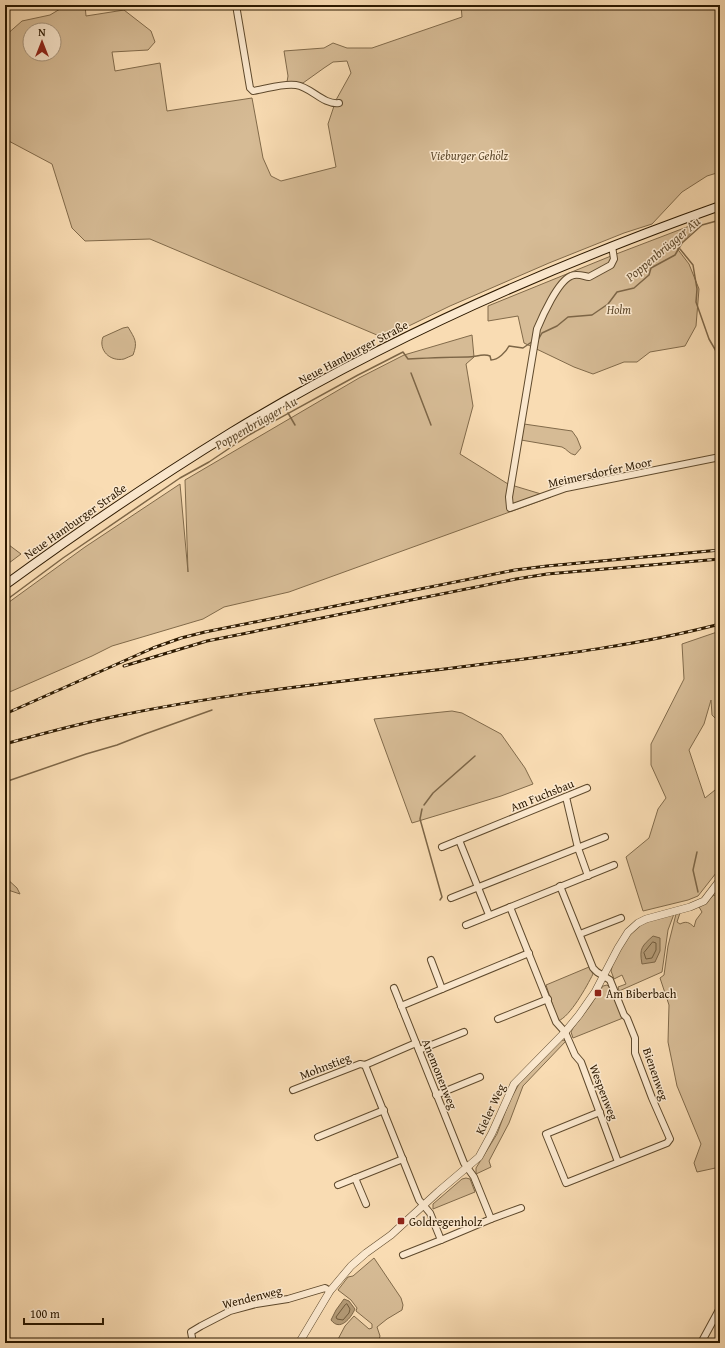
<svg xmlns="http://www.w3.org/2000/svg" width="725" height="1348" font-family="'Gentium Book Plus',serif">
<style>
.green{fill:#d6bb95;stroke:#816a4a;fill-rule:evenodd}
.water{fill:#b39a76;stroke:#7d6647}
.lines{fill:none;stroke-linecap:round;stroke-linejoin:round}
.shore{stroke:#705a3b;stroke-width:1}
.stream{stroke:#7d6647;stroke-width:1.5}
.minor-casing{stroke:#5f4a2d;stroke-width:8}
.tertiary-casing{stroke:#5f4a2d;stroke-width:8}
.secondary-casing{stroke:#2c1900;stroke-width:10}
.minor{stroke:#fbe8ce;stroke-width:6}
.tertiary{stroke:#fbe8ce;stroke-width:7}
.secondary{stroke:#fbe8ce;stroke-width:8}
.rail-casing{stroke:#2c1900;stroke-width:3}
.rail{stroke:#fbe8ce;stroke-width:1.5;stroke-dasharray:4.5;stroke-linecap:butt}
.poi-dot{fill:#8f2418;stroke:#fbe8ce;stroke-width:1.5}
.labels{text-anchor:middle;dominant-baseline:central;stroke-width:3;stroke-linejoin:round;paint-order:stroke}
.park-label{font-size:12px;font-style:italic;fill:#5f4a2d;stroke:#fbe8ce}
.street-label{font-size:12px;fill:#2c1900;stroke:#fbe8ce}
.poi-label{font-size:12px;fill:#2c1900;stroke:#fbe8ce;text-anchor:start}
.water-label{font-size:13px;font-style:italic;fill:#624d2f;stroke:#fbe8ce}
</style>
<rect width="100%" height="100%" fill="#f9dcb3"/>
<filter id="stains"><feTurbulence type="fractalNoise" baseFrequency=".005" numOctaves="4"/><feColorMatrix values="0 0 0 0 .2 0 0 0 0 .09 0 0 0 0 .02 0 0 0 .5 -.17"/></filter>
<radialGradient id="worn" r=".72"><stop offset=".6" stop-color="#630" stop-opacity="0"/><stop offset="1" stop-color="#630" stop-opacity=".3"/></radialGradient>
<g class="green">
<path d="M59,5H85L86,16L124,10L151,31L155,42L148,50L112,52L115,71L160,63L167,111L252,98L263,158L271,176L281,181L336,167L328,124L336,100L351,73L347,61L333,62L324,68L303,83L287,82L288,76L284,51L324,48L333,43L347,48H372L462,17L461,5H720V172L707,176L682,192L652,224L624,233L549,263L450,306L384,338L150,239L85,241L72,228L52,164L5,139V36L22,21L50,15L60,9ZM30,30H54V54H30Z"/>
<path d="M700,222L696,228L676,247L689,264L699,289L696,326L685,346L650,352L637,362H624L593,374L574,367L524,343L518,316L488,321V306L611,256Z"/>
<path d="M128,327C135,339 138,342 133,355C130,356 127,358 124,359C110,362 98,350 103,337L123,328Z"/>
<path d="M472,335L474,357L466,364L473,406L460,454L508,484L551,497L289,592L224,607L203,619L112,646L92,656L5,694V605L85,547L180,484L188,572L185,480L359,378L404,355Z"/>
<path d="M524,424L572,431L577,438L581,448L575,455C569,454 567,449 562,447L521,440Z"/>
<path d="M5,542L21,554L5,566Z"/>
<path d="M720,631V719L718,721L712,715L711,700L704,724L689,750L705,798L720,786V868L698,896L688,900L643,911L626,857L649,838L658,809L666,798L651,765V744L684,679L682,644Z"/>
<path d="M452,711L462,713L501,734L525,768L533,784L501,796L412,823L374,719Z"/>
<path d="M5,877L17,888L20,894L5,889Z"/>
<path d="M714,895L720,896V1167L697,1172L694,1163L701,1144L677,1086L668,1042L669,1005L660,978L664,975L668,946L676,914L680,913L677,922L680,924C686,921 689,922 694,927L696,920L702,912L699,907Z"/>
<path d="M674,914L668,930L662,972L619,991L618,987L626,984L622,975L614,979L611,971L613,963L629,934L645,921Z"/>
<path d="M589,967L593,974C587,986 570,1017 558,1021L546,985Z"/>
<path d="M607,985C616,991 619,1009 623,1018L573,1038L571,1032L573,1028L590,1006L603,986Z"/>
<path d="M563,1040L566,1041L523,1086L509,1123L489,1161L491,1167L476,1174V1168L497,1134L509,1102L519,1084L559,1041Z"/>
<path d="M466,1178L470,1179L475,1192L433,1209V1204L462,1179Z"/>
<path d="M374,1258L401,1298L403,1305L402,1310L387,1319L377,1327L380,1336L378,1343H336L345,1326L354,1316L369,1329L372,1328V1324L356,1311L357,1308L351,1300L338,1290L348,1277L353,1276Z"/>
</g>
<g class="water">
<path d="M653,936L660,938V951L655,962L642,964C639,948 642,946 653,936Z"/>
<path d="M344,1299L349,1301L355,1309C351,1318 340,1332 331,1320L336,1310Z"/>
</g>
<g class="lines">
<g class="shore">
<path d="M653,942L656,943V950L652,958L646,959L644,953Z"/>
<path d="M347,1304L350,1309L349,1313L343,1320L337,1319L336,1317L345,1305Z"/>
</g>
<g class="stream">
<path d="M680,249L693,265L697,289L696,302L709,339L720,358"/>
<path d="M538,340L542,333L557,326L568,317L592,315L608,304L617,292L634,288L649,275L651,268L675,255L682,243L702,225L720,220"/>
<path d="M411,373L431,425"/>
<path d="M288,413L295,425"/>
<path d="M5,601L63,558L180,478L209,462L249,435L358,375L403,352L408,359C428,358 448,357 468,357C476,357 483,353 490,356L491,360C498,360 506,352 509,346L523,348L533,341"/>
<path d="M5,782L86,754L117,745L145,734L212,710"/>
<path d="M424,805L433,793L475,756"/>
<path d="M422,809L420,819L442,897L440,900"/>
<path d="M697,852L693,870L698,892"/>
</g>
<defs>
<g id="minor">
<path d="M236,5L250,88L253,91C267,89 282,83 296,85C311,87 323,105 339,103"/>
<path d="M612,246L614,259L611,265L589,277C583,276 577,273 571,276C558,281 542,317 537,329L509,497L510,508L566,488L720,457"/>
<path d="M566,797L578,848L588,876"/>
<path d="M459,840L489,915"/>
<path d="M442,847L587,788"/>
<path d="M560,886L593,968L597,972L610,980L624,1015L627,1018L635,1038V1053L652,1098L670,1139L667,1143L566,1183L546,1134L600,1112"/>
<path d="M451,898L605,837"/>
<path d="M510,907L556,1022L565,1032L575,1055L581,1062L618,1162"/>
<path d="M466,925L614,865"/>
<path d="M580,934L621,918"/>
<path d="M431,960L442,989"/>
<path d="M401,1006L529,953"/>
<path d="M498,1019L548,999"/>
<path d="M419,1050L464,1032"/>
<path d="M365,1065L419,1200L430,1213L441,1240L491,1219L474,1177L464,1163L394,988"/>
<path d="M293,1090L360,1064L365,1065L416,1043"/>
<path d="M436,1095L480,1077"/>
<path d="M318,1137L384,1110"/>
<path d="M355,1178L366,1204"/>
<path d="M338,1185L403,1159"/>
<path d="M491,1219L521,1208"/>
<path d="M403,1255L441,1240"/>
<path d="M193,1343L191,1332L201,1326L230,1311L256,1304L288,1299L325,1288L330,1291"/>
<path d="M701,1343L720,1308"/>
</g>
<path id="tertiary" d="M299,1343L330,1291L351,1266L366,1253L391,1235L439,1191L479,1157L492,1133L514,1084L565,1032L579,1015L595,992L618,948L628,932L638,923L646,919L690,907L704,901L720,880"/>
<path id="secondary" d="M5,585C79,531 154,480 232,432C385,339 551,266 720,206"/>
</defs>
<use href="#minor" class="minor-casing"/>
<use href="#tertiary" class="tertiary-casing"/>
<use href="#secondary" class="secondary-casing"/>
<use href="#minor" class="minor"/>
<use href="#tertiary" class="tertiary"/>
<use href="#secondary" class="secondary"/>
<defs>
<g id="rail">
<path d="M124,666L207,641L516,579L547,574L720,559"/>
<path d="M5,714L153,648L181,638L205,632L515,570L547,566L720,550"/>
<path d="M5,744C44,733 82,723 122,715C237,691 358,680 476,665C558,655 640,645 720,624"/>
</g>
</defs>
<use href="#rail" class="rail-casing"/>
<use href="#rail" class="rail"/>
</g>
<g class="poi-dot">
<rect x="594" y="989" width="8" height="8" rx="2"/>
<rect x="397" y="1217" width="8" height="8" rx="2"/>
</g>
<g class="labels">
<g class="park-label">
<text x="469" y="155">Vieburger Gehölz</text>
<text x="619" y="309">Holm</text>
</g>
<g class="street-label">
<text transform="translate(353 352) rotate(-28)">Neue Hamburger Straße</text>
<text transform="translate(600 472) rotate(-12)">Meimersdorfer Moor</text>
<text transform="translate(75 521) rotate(-35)">Neue Hamburger Straße</text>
<text transform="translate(542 795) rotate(-22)">Am Fuchsbau</text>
<text transform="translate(325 1066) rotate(-21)">Mohnstieg</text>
<text transform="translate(440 1074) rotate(68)">Anemonenweg</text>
<text transform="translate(656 1074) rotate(71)">Bienenweg</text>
<text transform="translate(604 1092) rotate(69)">Wespenweg</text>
<text transform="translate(490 1109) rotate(-65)">Kieler Weg</text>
<text transform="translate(252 1297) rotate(-14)">Wendenweg</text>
</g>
<g class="poi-label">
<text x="606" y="993">Am Biberbach</text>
<text x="409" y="1221">Goldregenholz</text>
</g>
<g class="water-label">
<text transform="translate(663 249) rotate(-40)">Poppenbrügger Au</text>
<text transform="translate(256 423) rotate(-30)">Poppenbrügger Au</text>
</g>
</g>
<rect width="725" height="1348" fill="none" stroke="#f9dcb3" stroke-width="20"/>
<rect x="6" y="6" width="713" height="1336" fill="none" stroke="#2c1900" stroke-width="2"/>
<rect x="10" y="10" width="705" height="1328" fill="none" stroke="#2c1900"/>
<g transform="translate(42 42)"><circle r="19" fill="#fbe8ce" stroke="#a8957c"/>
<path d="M0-3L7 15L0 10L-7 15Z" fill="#8f2418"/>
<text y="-6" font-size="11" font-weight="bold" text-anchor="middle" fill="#2c1900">N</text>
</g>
<path d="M24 1318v6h79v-6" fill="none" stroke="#2c1900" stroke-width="2"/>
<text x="30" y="1318" font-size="12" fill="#2c1900" stroke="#fbe8ce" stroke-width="3" paint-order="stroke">100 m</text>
<rect width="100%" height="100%" filter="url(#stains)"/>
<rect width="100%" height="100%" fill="url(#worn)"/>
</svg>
